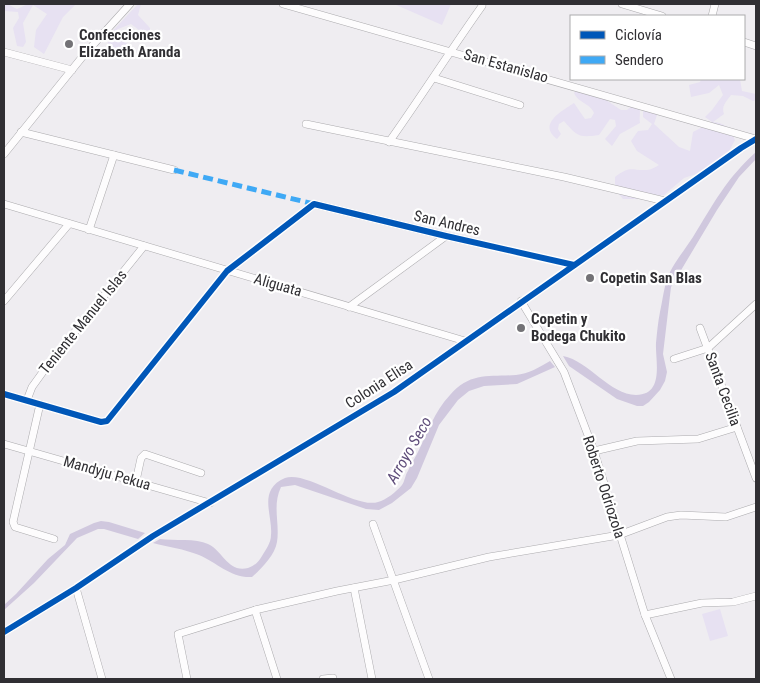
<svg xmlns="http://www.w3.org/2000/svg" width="760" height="683" font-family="'Roboto Condensed',sans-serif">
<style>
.green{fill:#e7e1f2}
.water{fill:#d0c8de}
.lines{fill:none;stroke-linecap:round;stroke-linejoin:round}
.minor-casing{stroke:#acabae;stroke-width:8}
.minor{stroke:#fdfcfd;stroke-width:7}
.quiet{stroke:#3fa9f5;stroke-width:5;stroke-dasharray:10 5;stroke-linecap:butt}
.cycleway-casing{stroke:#fff;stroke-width:9}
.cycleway{stroke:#0057b8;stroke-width:6}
.poi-dot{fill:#737276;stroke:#fff;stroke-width:2}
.labels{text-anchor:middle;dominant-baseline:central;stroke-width:4.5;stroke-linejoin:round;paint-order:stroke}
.poi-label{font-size:15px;font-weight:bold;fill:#302f33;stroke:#fff;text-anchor:start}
.street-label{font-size:15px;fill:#302f33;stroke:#fff}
.water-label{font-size:16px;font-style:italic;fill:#5f4d7a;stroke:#fff}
</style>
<rect width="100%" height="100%" fill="#efedf1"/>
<g class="green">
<path d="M4,4H9L11,6L17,9L28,4H76L63,17L44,54L34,47L36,30L47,14L33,5L23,23L26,42L23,47L17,46L13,28L19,18L18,12L4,11Z"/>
<path d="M138,4H141L138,15L150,28V31L143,33L131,24L118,29L116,35L130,46L113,52L109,48L107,37Z"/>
<path d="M394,4H451L442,25Z"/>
<path d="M701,79H740L742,91L756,94V100L753,101L743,96L731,95C726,102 721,106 724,114L713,122C725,123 730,128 735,140L721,166L684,178L664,195L635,199H623L615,189V177C631,165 631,171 647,170C651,170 655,167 659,165L637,151L631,141L638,131L648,130L652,124L643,117V107L650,105L657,115L654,124L679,147L690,151L693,132L712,122L705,117L712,110L723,95L719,85L709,93L691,97L689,85L700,82Z"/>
<path d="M576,91L594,92L621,110H627L632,106H639C641,112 639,117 640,123L620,134L612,146L605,139L616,126L615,120L610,119L599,135C578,138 577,136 564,121L559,124L558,129L561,134L557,139C537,124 562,111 574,103L585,119L591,118L594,113C590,103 578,103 574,93Z"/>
<path d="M720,609L728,636L710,641L702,614Z"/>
</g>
<g class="water">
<path d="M756,152V159L739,177L717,210L671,287L663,354L667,372L665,381L660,390L649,402L643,406H637L617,399L569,366L563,356C589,361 610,395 636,395C665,395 655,360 656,343C657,332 658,322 660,312C663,299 664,284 670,272C676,260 686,248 693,237C714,203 726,179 756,152Z"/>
<path d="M550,361L555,367L517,384L484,386L469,391L458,400L439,425L417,478L411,488L392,503L379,510L366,509L295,485L281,487C272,506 280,523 277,542C275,555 261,569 252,577C230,578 218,563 199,555C184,549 168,547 153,543L160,539C174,541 196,538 208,544C223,551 228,573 248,568C255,566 259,561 262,556C266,549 271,543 271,535C273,515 257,490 285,478C306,470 356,509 378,502C386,500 396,492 402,485C405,481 405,475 408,471C410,465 414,460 417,454C427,434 434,412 450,395C470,372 489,377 516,375C528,374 540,367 550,361Z"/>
<path d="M101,521L109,522L145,533L138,539L104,529H98L77,538L34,583L4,610V605L16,594L48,559L65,545L70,534L94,523Z"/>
</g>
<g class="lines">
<defs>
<g id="minor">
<path d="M283,4L756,139"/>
<path d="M622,4L662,16"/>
<path d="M712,16L715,4"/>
<path d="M744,42L756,46"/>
<path d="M4,52L72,70"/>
<path d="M434,78L520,105"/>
<path d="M306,124L564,177L665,201"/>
<path d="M21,132L174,170"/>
<path d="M389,142C421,97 450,51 482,6"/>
<path d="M4,154L83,56L130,4"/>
<path d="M4,204L465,341"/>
<path d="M89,230L114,155"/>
<path d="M4,301L69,224"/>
<path d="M521,301L564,372L594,451L645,615L671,679"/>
<path d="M349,307L446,236"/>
<path d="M700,328L756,478"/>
<path d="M674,359L708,348L756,304"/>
<path d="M4,394L101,422L107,421L227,271L314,204L446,236L574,265"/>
<path d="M27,400L32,387L45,369L144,246"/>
<path d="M40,404L13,522L15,527L54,539"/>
<path d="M4,444L210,503"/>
<path d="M594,451L637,441L698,439L737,427"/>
<path d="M136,481L141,458L145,454L201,473"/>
<path d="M373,524L429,679"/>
<path d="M76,588L102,679"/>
<path d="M354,588L372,679"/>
<path d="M255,610L277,679"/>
<path d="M645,615L702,603L733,602L756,596"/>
<path d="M4,632L76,588L153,536L394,392L741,148L756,139"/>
<path d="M187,679L178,634L255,610L337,591L394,580L489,557L619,535L667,517L681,515L726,517L756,507"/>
<path d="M323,679L333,678"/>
</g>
</defs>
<use href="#minor" class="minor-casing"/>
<use href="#minor" class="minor"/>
<path class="quiet" d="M174,170L314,204"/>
<defs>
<g id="cycleway">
<path d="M4,394L101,422L107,421L227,271L314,204L446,236L574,265"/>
<path d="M4,632L76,588L153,536L394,392L741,148L756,139"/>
</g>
</defs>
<use href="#cycleway" class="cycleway-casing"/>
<use href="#cycleway" class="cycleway"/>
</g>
<g class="poi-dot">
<circle cx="69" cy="44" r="5"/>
<circle cx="590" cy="278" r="5"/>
<circle cx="521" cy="328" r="5"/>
</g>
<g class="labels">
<g class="poi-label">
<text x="79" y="35">Confecciones<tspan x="79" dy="17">Elizabeth Aranda</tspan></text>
<text x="600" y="278">Copetin San Blas</text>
<text x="531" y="319">Copetin y<tspan x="531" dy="17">Bodega Chukito</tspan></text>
</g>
<g class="street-label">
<text transform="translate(506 66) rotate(16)">San Estanislao</text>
<text transform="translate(447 223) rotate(13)">San Andres</text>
<text transform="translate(278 285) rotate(16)">Aliguata</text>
<text transform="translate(83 322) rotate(-51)">Teniente Manuel Islas</text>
<text transform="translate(379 384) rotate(-33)">Colonia Elisa</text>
<text transform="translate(723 389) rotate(70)">Santa Cecilia</text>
<text transform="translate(107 473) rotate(16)">Mandyju Pekua</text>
<text transform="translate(604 487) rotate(72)">Roberto Odriozola</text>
</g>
<g class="water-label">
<text transform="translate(409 450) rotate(-60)">Arroyo Seco</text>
</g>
</g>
<rect width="760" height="683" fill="none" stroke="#302f33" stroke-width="10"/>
<rect x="570" y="15" width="175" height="65" fill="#ffffff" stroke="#acacad"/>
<rect x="580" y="31" width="25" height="8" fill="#0057b8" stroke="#acacad"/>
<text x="615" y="40" font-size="15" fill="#302f33">Ciclovía</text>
<rect x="580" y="56" width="25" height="8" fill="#3fa9f5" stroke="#acacad"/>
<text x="615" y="65" font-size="15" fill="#302f33">Sendero</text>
</svg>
